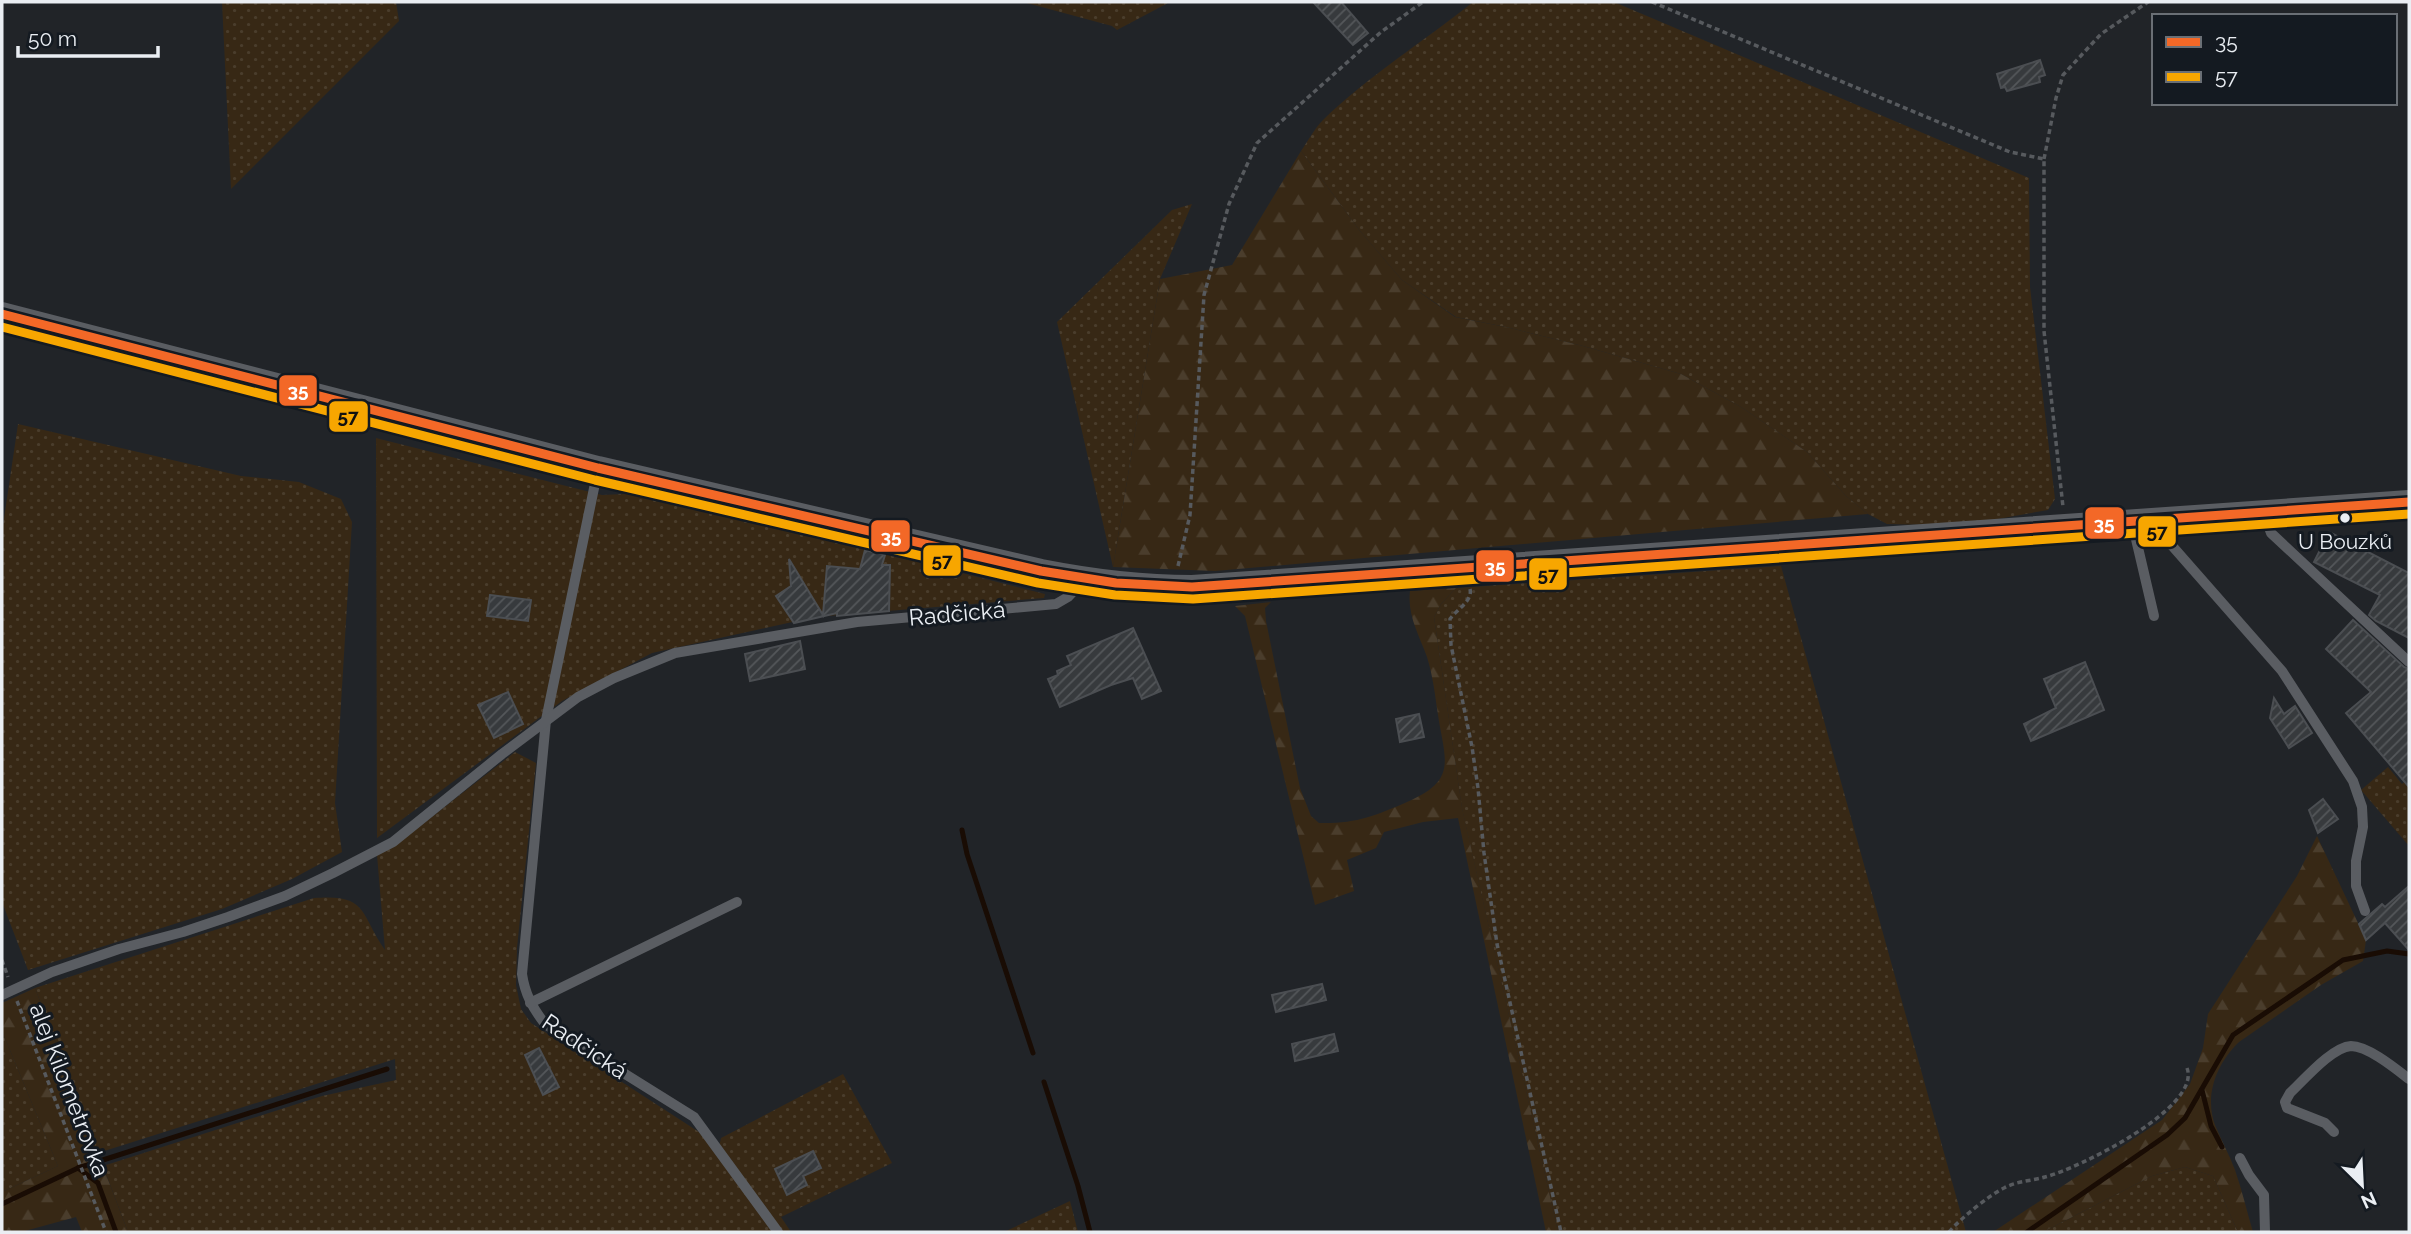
<svg xmlns="http://www.w3.org/2000/svg" width="2411" height="1234" font-family="Raleway,sans-serif">
<style>
.grass{fill:url(#grass-dots)}
.forest{fill:url(#forest-firs)}
.lines{fill:none;stroke-linecap:round;stroke-linejoin:round}
.stream{stroke:#190c04;stroke-width:5}
.building{fill:url(#building-hatch);stroke:#4b4e52;stroke-width:2}
.path{stroke:#575a5e;stroke-width:3.5;stroke-dasharray:5 3.5;stroke-linecap:butt}
.service{stroke:#5a5d62;stroke-width:10}
.tertiary{stroke:#5a5d62;stroke-width:24}
.bus-1-casing{stroke:#141a21;stroke-width:14}
.bus-2-casing{stroke:#141a21;stroke-width:14}
.bus-1{stroke:#f36827;stroke-width:9}
.bus-2{stroke:#f7a600;stroke-width:9}
.bus-dot{fill:#eaeef3;stroke:#141a21;stroke-width:2.5}
.labels{text-anchor:middle;dominant-baseline:central;stroke-width:6;stroke-linejoin:round;paint-order:stroke}
.bus-label{font-size:21px;fill:#eaeef3;stroke:#141a21}
.street-label{font-size:23px;fill:#eaeef3;stroke:#141a21}
.line-badge{stroke:#141a21;stroke-width:2.5}
.badge-label{font-size:19px;text-anchor:middle;font-weight:bold;fill:#fff}
.pale-badge-label{font-size:19px;text-anchor:middle;font-weight:bold;fill:#111}
</style>
<defs>
<pattern id="grass-dots" width="8" height="8" patternUnits="userSpaceOnUse" patternTransform="scale(1.75)"><rect width="8" height="8" fill="#372815"/><path d="M2 2h.1M6 6h.1" fill="none" stroke="#4a3d2c" stroke-width="1.8" stroke-linecap="round"/></pattern>
<pattern id="forest-firs" width="22" height="20" patternUnits="userSpaceOnUse" patternTransform="scale(1.75)"><rect width="22" height="20" fill="#372815"/><path d="M5 1l3.5 6h-7zM16 11l3.5 6h-7z" fill="#4a3d2c"/></pattern>
<pattern id="building-hatch" width="6" height="6" patternUnits="userSpaceOnUse" patternTransform="scale(1.75)"><rect width="6" height="6" fill="#373a3d"/><path d="M-1 1l2-2M0 6l6-6M5 7l2-2" fill="none" stroke="#54575a"/></pattern>
</defs>
<rect width="100%" height="100%" fill="#212428"/>
<g class="grass">
<path d="M222,2H396L399,21L231,189Z"/>
<path d="M1023,2H1170L1117,30L1112,26Z"/>
<path d="M1473,2H1614L2029,178L2030,287L2055,499L2048,510L1981,522L1932,525L1887,524L1868,514L1846,496L1807,452L1741,407L1681,374L1583,346L1506,327L1456,317L1402,280L1360,231L1301,151C1308,141 1314,129 1323,120C1368,76 1423,42 1473,2Z"/>
<path d="M1192,204L1160,279L1113,567L1057,322L1172,210Z"/>
<path d="M18,424L241,476L299,482L341,499L352,522L335,803L342,852L292,879L222,909L28,970L2,902V532Z"/>
<path d="M376,438L602,495L646,493L1045,594L1044,598L815,617L652,653L562,701L377,838Z"/>
<path d="M1781,566L1966,1232H1558L1462,809L1434,617L1441,604L1456,588Z"/>
<path d="M515,752L536,763L517,948L516,985L521,1009L531,1023L699,1132L717,1156L721,1138L843,1074L892,1163L781,1217L791,1232H128L103,1166L322,1096L396,1080L395,1059L98,1153L35,988L314,898C368,894 359,912 385,950L377,855L401,841Z"/>
<path d="M2388,767L2402,784L2409,778V846L2361,790Z"/>
<path d="M2,1031L58,1166L2,1192Z"/>
<path d="M2185,1167L2213,1176L2238,1232H2043L2152,1176Z"/>
<path d="M1070,1201L1078,1232H1004Z"/>
</g>
<g class="forest">
<path d="M1301,151L1360,231L1402,280L1455,317L1506,327L1583,346L1681,374L1741,407L1807,452L1846,496L1868,514L1215,571L1113,567L1160,279L1232,265Z"/>
<path d="M1456,588L1441,604L1434,617L1462,808L1558,1232H1546L1458,818L1423,822L1384,832L1376,848L1347,860L1354,891L1315,905L1245,616L1235,606L1271,602L1265,608L1266,621L1300,788L1311,816L1319,823C1355,824 1375,816 1407,802C1458,780 1445,761 1438,715C1435,695 1433,676 1427,657C1419,635 1407,615 1410,591Z"/>
<path d="M2317,836L2366,940L2363,961L2321,985L2239,1042C2217,1063 2204,1095 2215,1125C2221,1140 2229,1154 2235,1170C2242,1190 2247,1212 2253,1232H2238L2213,1176L2185,1167L2152,1176L2043,1232H1993L2162,1120L2190,1084L2203,1048L2208,1014L2297,876Z"/>
<path d="M35,988L128,1232H82L76,1217L21,1232H2V1192L58,1166L2,1031V1003Z"/>
</g>
<g class="lines">
<g class="stream">
<path d="M962,830L967,854L1033,1053"/>
<path d="M1044,1082L1078,1186L1090,1232"/>
<path d="M2202,1090L2211,1126L2222,1147"/>
<path d="M78,1168L98,1183L116,1232"/>
<path d="M2,1204L78,1168L387,1069"/>
<path d="M2027,1232L2167,1135L2185,1118L2233,1035L2343,960L2387,951L2409,954"/>
</g>
</g>
<g class="building">
<path d="M1313,2H1341L1368,33L1353,45Z"/>
<path d="M2040,60L2045,75L2039,77L2040,82L2007,91L2005,87L2001,88L1997,74Z"/>
<path d="M2329,532L2409,573V638L2376,621L2369,615L2380,595L2314,562Z"/>
<path d="M865,550L885,555L882,565H890L889,611L837,616V613L794,623L776,596L791,586L789,559L823,615L827,566L860,569Z"/>
<path d="M490,595L531,600L528,621L487,616Z"/>
<path d="M2353,620L2404,667L2409,669V787L2346,713L2371,692L2326,649Z"/>
<path d="M1133,628L1161,691L1142,699L1133,678L1111,685L1060,707L1048,679L1058,675L1057,671L1071,665L1067,656Z"/>
<path d="M800,641L805,669L750,681L745,654Z"/>
<path d="M2085,662L2104,710L2031,741L2024,724L2056,708L2044,679Z"/>
<path d="M508,692L523,724L494,738L478,705Z"/>
<path d="M2274,698L2284,714L2295,706L2312,733L2289,748L2270,718Z"/>
<path d="M1419,714L1424,737L1400,742L1396,719Z"/>
<path d="M2323,799L2338,819L2318,833L2309,810Z"/>
<path d="M2409,886V950L2385,923L2366,940L2359,924L2382,904L2385,907Z"/>
<path d="M1322,984L1326,1000L1276,1012L1272,995Z"/>
<path d="M1334,1034L1338,1051L1295,1061L1292,1044Z"/>
<path d="M539,1048L559,1087L543,1095L525,1055Z"/>
<path d="M813,1151L821,1168L803,1176L807,1185L787,1195L775,1169Z"/>
</g>
<g class="lines">
<g class="path">
<path d="M1652,2L2010,152L2044,159V331L2063,507"/>
<path d="M2044,159L2056,98L2063,75L2101,34L2148,2"/>
<path d="M1178,566L1190,515L1204,295L1229,204L1257,143L1381,32L1423,2"/>
<path d="M1470,589C1473,601 1456,610 1450,619L1451,645L1472,747L1478,788L1484,853L1497,944L1561,1232"/>
<path d="M2,960L8,977"/>
<path d="M17,1001L106,1232"/>
<path d="M1949,1232C1960,1219 1988,1196 2004,1188C2017,1181 2031,1181 2045,1177C2077,1169 2202,1108 2187,1068"/>
</g>
<g class="service">
<path d="M598,469L546,720L522,974C525,994 532,1007 545,1024L694,1117L778,1232"/>
<path d="M2264,514L2271,533L2409,662"/>
<path d="M2159,520L2167,540L2282,671L2353,781L2362,807L2363,827L2356,861V886L2365,911"/>
<path d="M2132,522L2154,616"/>
<path d="M2,995L52,972L119,949L183,932L228,917L285,896L333,873L393,842L502,754L578,697L614,678L675,653L857,622L1056,604L1068,597L1084,580"/>
<path d="M530,1003L737,902"/>
<path d="M2334,1132L2325,1123L2287,1108L2285,1102L2290,1093C2304,1080 2332,1047 2351,1046C2368,1046 2396,1069 2409,1079"/>
<path d="M2240,1158L2249,1175L2264,1195L2265,1232"/>
</g>
<path class="tertiary" d="M2,314L598,468L1041,571C1092,581 1141,587 1192,587L2409,502"/>
<defs>
<path id="bus-1" d="M2,314L598,468L1041,571L1116,583L1192,587L2409,502"/>
<path id="bus-2" d="M2,327L595,480L1038,583L1115,595L1193,599L2409,514"/>
</defs>
<use href="#bus-1" class="bus-1-casing"/>
<use href="#bus-2" class="bus-2-casing"/>
<use href="#bus-1" class="bus-1"/>
<use href="#bus-2" class="bus-2"/>
</g>
<circle class="bus-dot" cx="2345" cy="518" r="6"/>
<g class="labels">
<g class="bus-label">
<text x="2345" y="541">U Bouzků</text>
</g>
<g class="street-label">
<text transform="translate(957 613) rotate(-5)">Radčická</text>
<text transform="translate(585 1046) rotate(34)">Radčická</text>
<text transform="translate(70 1090) rotate(69)">alej Kilometrovka</text>
</g>
</g>
<g class="line-badge">
<rect x="278" y="374" width="40" height="33" rx="7" fill="#f36827"/>
<rect x="328" y="400" width="41" height="33" rx="7" fill="#f7a600"/>
<rect x="2084" y="506" width="41" height="34" rx="7" fill="#f36827"/>
<rect x="2137" y="515" width="40" height="33" rx="7" fill="#f7a600"/>
<rect x="870" y="519" width="41" height="34" rx="7" fill="#f36827"/>
<rect x="922" y="544" width="40" height="33" rx="7" fill="#f7a600"/>
<rect x="1475" y="549" width="40" height="34" rx="7" fill="#f36827"/>
<rect x="1528" y="557" width="40" height="34" rx="7" fill="#f7a600"/>
</g>
<g class="badge-label">
<text x="298" y="397">35</text>
<text x="2104" y="530">35</text>
<text x="891" y="543">35</text>
<text x="1495" y="573">35</text>
</g>
<g class="pale-badge-label">
<text x="348" y="423">57</text>
<text x="2157" y="538">57</text>
<text x="942" y="567">57</text>
<text x="1548" y="581">57</text>
</g>
<rect width="2411" height="1234" fill="none" stroke="#eaeef3" stroke-width="7"/>
<rect x="2152" y="14" width="245" height="91" fill="#141a21" stroke="#6a6f75" stroke-width="2"/>
<rect x="2166" y="37" width="35" height="10" fill="#f36827" stroke="#6a6f75" stroke-width="2"/>
<text x="2215" y="49" font-size="21" fill="#eaeef3">35</text>
<rect x="2166" y="72" width="35" height="10" fill="#f7a600" stroke="#6a6f75" stroke-width="2"/>
<text x="2215" y="84" font-size="21" fill="#eaeef3">57</text>
<g transform="translate(2362 1185) rotate(156)" stroke="#141a21" stroke-width="5" paint-order="stroke">
<path d="M0-5L12 26L0 18L-12 26Z" fill="#eaeef3"/>
<text y="-10" font-size="19" font-weight="bold" text-anchor="middle" fill="#eaeef3">N</text>
</g>
<path d="M18 46v10h140v-10" fill="none" stroke="#eaeef3" stroke-width="3.5"/>
<text x="28" y="46" font-size="21" fill="#eaeef3" stroke="#141a21" stroke-width="5" paint-order="stroke">50 m</text>
</svg>
